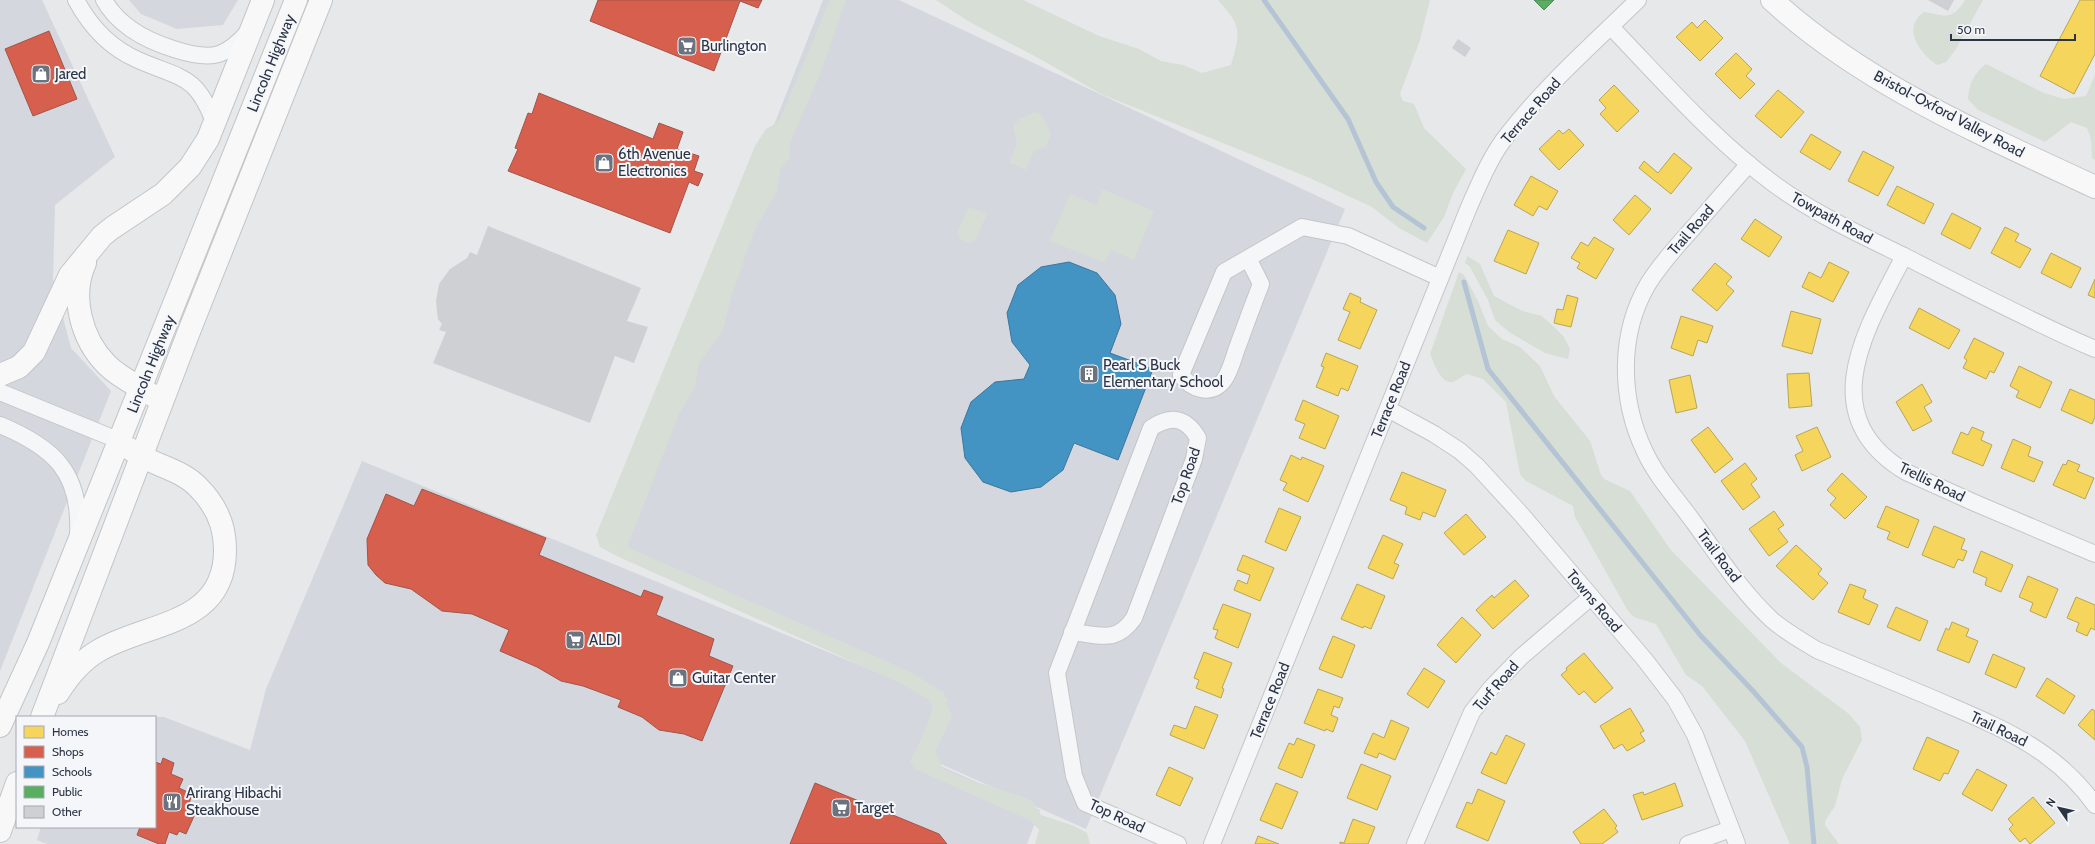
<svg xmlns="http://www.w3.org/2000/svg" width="2095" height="844" font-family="Cabin,sans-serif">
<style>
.built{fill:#d4d7dd}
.green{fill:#d6ded6}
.homes{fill:#f6d55c;stroke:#b9a555}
.shops{fill:#d6604d;stroke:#a3534b}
.schools{fill:#4393c3;stroke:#3c769d}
.public{fill:#5aae61;stroke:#4c8959}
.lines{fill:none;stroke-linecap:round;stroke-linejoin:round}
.stream{stroke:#b4c4d5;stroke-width:5}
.building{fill:#ced0d3}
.street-casing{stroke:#c4c6c8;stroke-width:18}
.secondary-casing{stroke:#c4c6c8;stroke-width:24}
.primary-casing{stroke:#c2c5c8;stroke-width:24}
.street{stroke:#f5f6f7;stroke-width:16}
.secondary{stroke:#f8f8f8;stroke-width:22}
.primary{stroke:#f8f8f8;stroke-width:22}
.labels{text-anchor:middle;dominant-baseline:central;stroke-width:4;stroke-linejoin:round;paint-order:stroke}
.poi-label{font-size:15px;fill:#2b3445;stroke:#f4f6f9;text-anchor:start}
.street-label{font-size:15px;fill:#2b3445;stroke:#f4f6f9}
</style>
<rect width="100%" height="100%" fill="#e6e8ea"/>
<g class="built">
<path d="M0,0H42L115,157L55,205L53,279L71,348L111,391L0,671Z"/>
<path d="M129,0H238L223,25L177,29L141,14Z"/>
<path d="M823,0H899L1345,209L1086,829L925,757L947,699L610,543Z"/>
<path d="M362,461L945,700L923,758L1040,810L1027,844H47L37,840L41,827H155V717H164L250,750L266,689Z"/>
</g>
<g class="green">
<path d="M830,0H846L820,75L790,142V158L781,167L777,192L754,231L731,298L723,330L699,364L695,388L679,414L628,545L632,549L913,673L944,693L952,717L936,750L942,768L961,777L1027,798L1034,803L1041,815L1074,826L1087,833L1090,844H1035L1039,830L1031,821L915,769L910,762L927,726L933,706L928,699L898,682L619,557L600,547L596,535L755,146L766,129L779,122Z"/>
<path d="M936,0H1023L1099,36L1139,49L1161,61L1183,65L1202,73L1231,65C1241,31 1242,27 1218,0H1430L1420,40L1400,94L1403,101L1414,104L1424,128L1466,169L1453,193L1444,217L1427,243L1399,228L1372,207L1310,178L1101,94L1040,59L968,21Z"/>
<path d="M1965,0H1983L1956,49L1946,62L1937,65C1920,53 1901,28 1924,12C1944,15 1952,22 1965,0Z"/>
<path d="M1986,64L2044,93L2064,99L2086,96L2095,75V160L2092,158L2091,139L2087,128L2071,122L2045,142L1978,110L1968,99C1970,82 1973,75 1986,64Z"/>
<path d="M1035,112L1042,115L1051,133L1046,147L1034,151L1026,170L1009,163L1017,144L1013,126L1019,119Z"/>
<path d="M1102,189L1154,211L1134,260L1111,250L1105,263L1050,241L1070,194L1097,205Z"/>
<path d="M969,207L987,214L976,240L970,243L960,239L957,232Z"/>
<path d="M1467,256L1480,264L1494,296L1522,311L1542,316L1554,327L1564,337L1570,349L1568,359L1545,353L1509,332L1495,320L1488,300L1470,267L1465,263Z"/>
<path d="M1459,272L1464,275L1478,301L1488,326L1502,339L1520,347L1540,366L1554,396L1590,441L1601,475L1604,479L1630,491L1670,549L1781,663L1849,714L1860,727L1862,740L1842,779L1835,806L1825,821V825L1839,844H1790L1745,741L1702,686L1686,675L1656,624L1634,617L1628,611L1575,517L1573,506L1526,481L1520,474L1506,402L1483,379L1467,374C1463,376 1457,380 1453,382C1440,384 1434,362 1430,354Z"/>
</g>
<g class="homes">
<path d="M2080,0H2095V54L2074,94L2040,76Z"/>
<path d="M1705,20L1723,38L1700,61L1676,37L1692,22L1697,28Z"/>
<path d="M1736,53L1752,69L1746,76L1755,84L1740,99L1715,74Z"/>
<path d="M1614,85L1639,111L1617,132L1600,114L1606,108L1599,100Z"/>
<path d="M1778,90L1804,112L1781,138L1755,116Z"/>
<path d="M1569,129L1584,145L1559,170L1539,149L1559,130L1563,134Z"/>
<path d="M1811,134L1841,152L1830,170L1800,152Z"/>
<path d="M1863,151L1894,167L1878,196L1848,181Z"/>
<path d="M1674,153L1692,168L1671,194L1639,168L1644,161L1658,173Z"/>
<path d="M1531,176L1558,191L1547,210L1539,206L1533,216L1514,205Z"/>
<path d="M1897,186L1934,204L1924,224L1887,205Z"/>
<path d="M1635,195L1651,209L1629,235L1613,220Z"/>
<path d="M1952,213L1981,228L1970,249L1941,234Z"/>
<path d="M1755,219L1782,237L1769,257L1741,239Z"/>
<path d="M2005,227L2019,234L2015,241L2031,249L2020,268L1991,253Z"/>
<path d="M1508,230L1539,243L1526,274L1494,261Z"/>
<path d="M1594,237L1614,249L1596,279L1577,268L1580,263L1571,258L1581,242L1588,246Z"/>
<path d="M2051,253L2081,268L2071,288L2041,273Z"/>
<path d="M1829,262L1849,272L1833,302L1802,287L1809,272L1821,278Z"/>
<path d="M1715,263L1732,277L1726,284L1734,291L1717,311L1692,290Z"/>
<path d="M2095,279V298L2088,295Z"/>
<path d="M1350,293L1361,298L1360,302L1377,310L1360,349L1338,340L1350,312L1343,309Z"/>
<path d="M1567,295L1578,298L1571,327L1554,323L1557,309L1563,310Z"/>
<path d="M1919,308L1960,330L1949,349L1909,328Z"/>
<path d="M1791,311L1821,319L1812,354L1782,346Z"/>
<path d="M1681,316L1713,326L1707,343L1698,340L1693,356L1671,348Z"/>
<path d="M1974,338L2004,353L1994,373L1990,371L1986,379L1963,368L1967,360L1964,358Z"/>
<path d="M1326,353L1358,366L1348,391L1341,388L1338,396L1316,387L1324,367L1321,366Z"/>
<path d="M2019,366L2052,382L2040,408L2016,397L2019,391L2010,386Z"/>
<path d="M1809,373L1812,406L1789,408L1787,374Z"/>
<path d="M1690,375L1697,408L1676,413L1669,380Z"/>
<path d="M1922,384L1932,402L1924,407L1932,421L1913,431L1896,402Z"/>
<path d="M2070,389L2095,400V417L2092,424L2061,410Z"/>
<path d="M1303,400L1339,416L1325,449L1299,438L1305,424L1295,420Z"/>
<path d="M1708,427L1733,459L1715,473L1691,440Z"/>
<path d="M1817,427L1831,457L1802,471L1795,455L1803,451L1796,436Z"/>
<path d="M1972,427L1984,432L1981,440L1992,445L1983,466L1952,453L1961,432L1968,435Z"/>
<path d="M2013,439L2031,447L2028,456L2043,462L2034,482L2001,468Z"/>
<path d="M1291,455L1301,460L1302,457L1324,466L1308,502L1283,490L1287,483L1280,480Z"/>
<path d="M2068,460L2080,465L2077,471L2094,478L2085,499L2053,485L2063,464L2066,465Z"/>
<path d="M1745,463L1757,479L1751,484L1760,497L1743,510L1721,481Z"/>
<path d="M1402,472L1446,490L1435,517L1423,512L1420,520L1405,514L1407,507L1390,500Z"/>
<path d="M1842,473L1867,497L1845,519L1830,505L1836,498L1827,490Z"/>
<path d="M1886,506L1919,520L1908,548L1887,539L1890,532L1877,527Z"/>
<path d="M1279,508L1301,517L1286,551L1265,542Z"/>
<path d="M1774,511L1784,525L1778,529L1788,542L1769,556L1749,529Z"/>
<path d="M1466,514L1486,537L1464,555L1444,533Z"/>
<path d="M1934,526L1965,539L1961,549L1967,551L1963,561L1958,559L1954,568L1922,555Z"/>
<path d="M1383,535L1403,544L1394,563L1399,565L1393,579L1368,568Z"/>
<path d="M1796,545L1822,569L1818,574L1828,583L1813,600L1776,566Z"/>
<path d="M1981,551L2013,565L2001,592L1985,585L1987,578L1973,572Z"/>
<path d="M1243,555L1274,568L1260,601L1234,590L1238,580L1247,584L1250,575L1237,570Z"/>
<path d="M2028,576L2058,589L2046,618L2030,611L2033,603L2019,597Z"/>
<path d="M1515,580L1529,596L1493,629L1476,610L1492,595L1494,598Z"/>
<path d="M1357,584L1385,596L1371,629L1364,626L1363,628L1341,619Z"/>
<path d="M1850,584L1866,590L1863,598L1878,605L1869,625L1838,612Z"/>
<path d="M2076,597L2095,605V630L2091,628L2087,636L2076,631L2079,623L2067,618Z"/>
<path d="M1223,604L1251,614L1238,648L1215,638L1218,630L1213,629Z"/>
<path d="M1896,607L1928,621L1920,641L1887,627Z"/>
<path d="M1462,617L1481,635L1456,663L1437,645Z"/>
<path d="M1952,622L1969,629L1966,636L1978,641L1969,663L1937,650L1946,628L1949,630Z"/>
<path d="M1333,636L1355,645L1342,678L1319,669Z"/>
<path d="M1204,652L1232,663L1222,688L1224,689L1221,698L1196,688L1199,680L1194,678Z"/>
<path d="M1584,653L1613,688L1595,703L1584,691L1579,695L1561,675L1567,670L1566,668Z"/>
<path d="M1993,654L2025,668L2016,688L1985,674Z"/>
<path d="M1424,668L1445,681L1428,708L1407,694Z"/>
<path d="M2047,678L2075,696L2064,714L2036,696Z"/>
<path d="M1318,689L1343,698L1339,708L1334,706L1331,715L1338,718L1333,732L1326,729L1325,731L1304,723Z"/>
<path d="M1195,706L1218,715L1204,749L1170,735L1174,725L1186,729Z"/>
<path d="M1630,708L1644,731L1640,733L1645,741L1627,751L1622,744L1614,749L1600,726Z"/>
<path d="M2092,709L2095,711V740L2078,725Z"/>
<path d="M1391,720L1409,728L1395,760L1379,753L1377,758L1364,753L1373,733L1384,738Z"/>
<path d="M1506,735L1525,744L1506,784L1481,773L1491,752L1496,755Z"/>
<path d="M1927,737L1959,751L1948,774L1944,773L1940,781L1913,769Z"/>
<path d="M1297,738L1315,745L1302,778L1278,768L1289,743L1294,745Z"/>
<path d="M1361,764L1391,776L1377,810L1347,798Z"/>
<path d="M1169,767L1193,778L1180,806L1156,795Z"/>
<path d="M1977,769L2007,785L1992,811L1962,794Z"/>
<path d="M1276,783L1298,792L1282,829L1260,820Z"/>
<path d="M1675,783L1683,806L1642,820L1633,795L1643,792L1644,795Z"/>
<path d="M1478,789L1505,801L1488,841L1456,827L1467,802L1472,804Z"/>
<path d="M2033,797L2055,823L2030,844L2025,838L2020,842L2009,829L2013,825L2008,819Z"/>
<path d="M1604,809L1617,826L1615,828L1618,832L1602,844H1581L1573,832Z"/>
<path d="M1353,819L1375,827L1368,844H1340V842L1344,843Z"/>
<path d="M1258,836L1279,844H1255Z"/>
</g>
<g class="shops">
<path d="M598,0H762L758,8L740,1L714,71L590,21Z"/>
<path d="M49,31L77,99L33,116L5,49Z"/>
<path d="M539,93L653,139L659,123L683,132L677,149L699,156L694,171L703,174L698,186L689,182L670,233L508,171L518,149L515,148L528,113L532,114Z"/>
<path d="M422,489L546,538L539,555L641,597L644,590L663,597L656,615L714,639L709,656L733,666L702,741L684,734L659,730L642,717L618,707L621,700L583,686L561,681L537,667L500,651L509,630L472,614L442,611L411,589L385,583L376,575L368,565L367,539L386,494L414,506Z"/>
<path d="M163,758L174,763L171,774L183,779L179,788L192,794L187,810L195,814L186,834L179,831L177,835L169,832L165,844H159L137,835L140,827H155V762L161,764Z"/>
<path d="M815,783L939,834L947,844H790Z"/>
</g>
<path class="schools" d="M1069,262L1097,273L1115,295L1121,324L1110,353L1153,369L1118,460L1074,443L1063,470L1041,487L1011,492L983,482L965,458L961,428L971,402L995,382L1024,379L1030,365L1012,342L1007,313L1018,285L1041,267Z"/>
<path class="public" d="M1534,0H1554L1544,10Z"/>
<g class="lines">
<g class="stream">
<path d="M1264,0L1348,119L1376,182L1393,207L1424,228"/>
<path d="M1464,282L1488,369L1701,636L1753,691L1802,747L1807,767L1814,844"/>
</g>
</g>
<g class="building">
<path d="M1928,0H1954L1948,11Z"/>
<path d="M1458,39L1471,48L1465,57L1452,48Z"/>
<path d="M488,226L641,288L627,321L648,327L634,363L615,356L590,423L433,363L446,332L439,330L442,324L438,319L437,311L436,301L439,284L450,269L467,258L470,252L477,255Z"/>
</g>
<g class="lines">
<defs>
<g id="street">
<path d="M76,0C90,26 110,48 138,60C181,79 196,74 214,122"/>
<path d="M104,0C110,11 121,22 131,29C149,42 197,61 219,54C231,50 240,41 248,32"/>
<path d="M1611,27C1663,81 1713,139 1774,184C1813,213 1861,235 1904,256C1967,288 2030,321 2095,349"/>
<path d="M1749,164C1730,185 1712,206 1693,228C1677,246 1661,263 1648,284C1618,335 1620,400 1645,452C1657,478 1678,500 1695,524C1719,557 1742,592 1772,620C1786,632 1802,641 1817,650C1856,666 1894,682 1932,698C1996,726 2053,746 2095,805"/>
<path d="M1904,256C1867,328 1811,415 1906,472L1975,503L2095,554"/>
<path d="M1248,258L1261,284C1252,307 1244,329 1236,351C1233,360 1230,372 1224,380C1212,397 1191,389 1181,375L1224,272L1302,227L1348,236L1440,278"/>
<path d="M0,392L120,441"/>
<path d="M1388,409L1434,434L1460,451L1477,466L1521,514L1645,660L1675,699L1695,735L1737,844"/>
<path d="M0,425C53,447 81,472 78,533"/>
<path d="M1072,632C1100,635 1116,644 1134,618L1194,459L1198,438C1186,417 1171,415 1151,428L1057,673L1074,776L1085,803L1178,844"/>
<path d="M1212,844L1469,207C1480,182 1491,155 1508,134C1546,85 1594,43 1638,0"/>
<path d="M1415,844L1472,712L1491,688L1521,657L1591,597"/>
<path d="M1688,844L1731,829"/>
</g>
<path id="secondary" d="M1772,0C1865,85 1982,134 2095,187"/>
<g id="primary">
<path d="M85,263C70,296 81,339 107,365C120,378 137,385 152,395"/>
<path d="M0,375L19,367L34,352L70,275L102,236L112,228L163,194L190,167L208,139L263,0"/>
<path d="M58,693C68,677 81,661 98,651C146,622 226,626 225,549C225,525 216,505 198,487C180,468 150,465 130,449"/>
<path d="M42,717L188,334L321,0"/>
<path d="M0,726L38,643L296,0"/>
<path d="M0,831L17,783"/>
</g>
</defs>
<use href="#street" class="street-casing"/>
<use href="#secondary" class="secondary-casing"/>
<use href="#primary" class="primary-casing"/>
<use href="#street" class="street"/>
<use href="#secondary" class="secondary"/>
<use href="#primary" class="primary"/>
</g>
<defs>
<symbol id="supermarket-square" viewBox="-11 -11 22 22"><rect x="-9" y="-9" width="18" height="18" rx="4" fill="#6c737f" stroke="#f4f6f9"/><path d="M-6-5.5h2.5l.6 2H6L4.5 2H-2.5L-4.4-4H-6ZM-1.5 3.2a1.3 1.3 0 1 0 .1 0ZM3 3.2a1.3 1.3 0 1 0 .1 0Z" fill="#fff"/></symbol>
<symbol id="shop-square" viewBox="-11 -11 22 22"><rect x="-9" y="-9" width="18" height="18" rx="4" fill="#6c737f" stroke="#f4f6f9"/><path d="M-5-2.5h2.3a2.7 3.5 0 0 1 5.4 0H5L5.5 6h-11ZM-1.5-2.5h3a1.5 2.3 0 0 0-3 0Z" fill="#fff"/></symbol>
<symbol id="building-square" viewBox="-11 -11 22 22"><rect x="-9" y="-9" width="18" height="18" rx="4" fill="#6c737f" stroke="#f4f6f9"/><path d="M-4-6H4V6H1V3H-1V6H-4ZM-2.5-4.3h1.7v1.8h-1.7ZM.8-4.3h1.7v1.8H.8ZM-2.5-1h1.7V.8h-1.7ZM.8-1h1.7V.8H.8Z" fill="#fff"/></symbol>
<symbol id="restaurant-square" viewBox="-11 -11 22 22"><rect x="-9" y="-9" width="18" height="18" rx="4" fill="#6c737f" stroke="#f4f6f9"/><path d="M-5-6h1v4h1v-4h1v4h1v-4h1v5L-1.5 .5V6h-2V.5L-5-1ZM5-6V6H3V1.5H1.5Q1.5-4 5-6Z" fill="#fff"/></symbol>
</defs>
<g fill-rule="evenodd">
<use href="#supermarket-square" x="676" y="35" width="22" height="22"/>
<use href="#shop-square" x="30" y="63" width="22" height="22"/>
<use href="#shop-square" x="593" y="152" width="22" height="22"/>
<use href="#building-square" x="1078" y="363" width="22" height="22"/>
<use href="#supermarket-square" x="564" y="629" width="22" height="22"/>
<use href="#shop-square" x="667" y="667" width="22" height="22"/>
<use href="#restaurant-square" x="161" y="791" width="22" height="22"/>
<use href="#supermarket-square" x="830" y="797" width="22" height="22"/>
</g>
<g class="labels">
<g class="poi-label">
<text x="701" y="46">Burlington</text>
<text x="55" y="74">Jared</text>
<text x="618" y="154">6th Avenue<tspan x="618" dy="17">Electronics</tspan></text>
<text x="1103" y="365">Pearl S Buck<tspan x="1103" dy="17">Elementary School</tspan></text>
<text x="589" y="640">ALDI</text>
<text x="692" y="678">Guitar Center</text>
<text x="186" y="793">Arirang Hibachi<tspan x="186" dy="17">Steakhouse</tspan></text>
<text x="855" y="808">Target</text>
</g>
<g class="street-label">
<text transform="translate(271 63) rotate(-68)">Lincoln Highway</text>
<text transform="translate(1531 111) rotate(-49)">Terrace Road</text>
<text transform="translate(1949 114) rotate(28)">Bristol-Oxford Valley Road</text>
<text transform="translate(1832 218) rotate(29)">Towpath Road</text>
<text transform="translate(1691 230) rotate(-49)">Trail Road</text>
<text transform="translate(151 364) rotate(-68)">Lincoln Highway</text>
<text transform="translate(1391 400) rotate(-68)">Terrace Road</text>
<text transform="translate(1186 476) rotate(-71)">Top Road</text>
<text transform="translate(1932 482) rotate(26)">Trellis Road</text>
<text transform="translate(1719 556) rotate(53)">Trail Road</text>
<text transform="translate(1594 601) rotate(50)">Towns Road</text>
<text transform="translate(1496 686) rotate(-49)">Turf Road</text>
<text transform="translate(1270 701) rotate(-68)">Terrace Road</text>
<text transform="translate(1999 729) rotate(26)">Trail Road</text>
<text transform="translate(1117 816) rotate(25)">Top Road</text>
</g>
</g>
<rect x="16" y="716" width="140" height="112" fill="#f4f6f9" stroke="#a4a8b1"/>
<rect x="24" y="726" width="20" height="12" fill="#f6d55c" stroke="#a4a8b1"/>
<text x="52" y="736" font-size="12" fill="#2b3445">Homes</text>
<rect x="24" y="746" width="20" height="12" fill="#d6604d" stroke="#a4a8b1"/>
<text x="52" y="756" font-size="12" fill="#2b3445">Shops</text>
<rect x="24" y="766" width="20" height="12" fill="#4393c3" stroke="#a4a8b1"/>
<text x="52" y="776" font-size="12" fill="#2b3445">Schools</text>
<rect x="24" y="786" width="20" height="12" fill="#5aae61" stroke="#a4a8b1"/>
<text x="52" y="796" font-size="12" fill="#2b3445">Public</text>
<rect x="24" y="806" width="20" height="12" fill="#ced0d3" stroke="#a4a8b1"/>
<text x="52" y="816" font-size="12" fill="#2b3445">Other</text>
<g transform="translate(2059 808) rotate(304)" stroke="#f4f6f9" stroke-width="3" paint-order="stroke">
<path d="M0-3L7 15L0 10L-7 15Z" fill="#2b3445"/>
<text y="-6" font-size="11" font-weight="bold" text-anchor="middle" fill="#2b3445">N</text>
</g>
<path d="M1951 34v6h124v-6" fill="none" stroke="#2b3445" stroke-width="2"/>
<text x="1957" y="34" font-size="12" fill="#2b3445" stroke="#f4f6f9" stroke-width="3" paint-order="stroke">50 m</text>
</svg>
